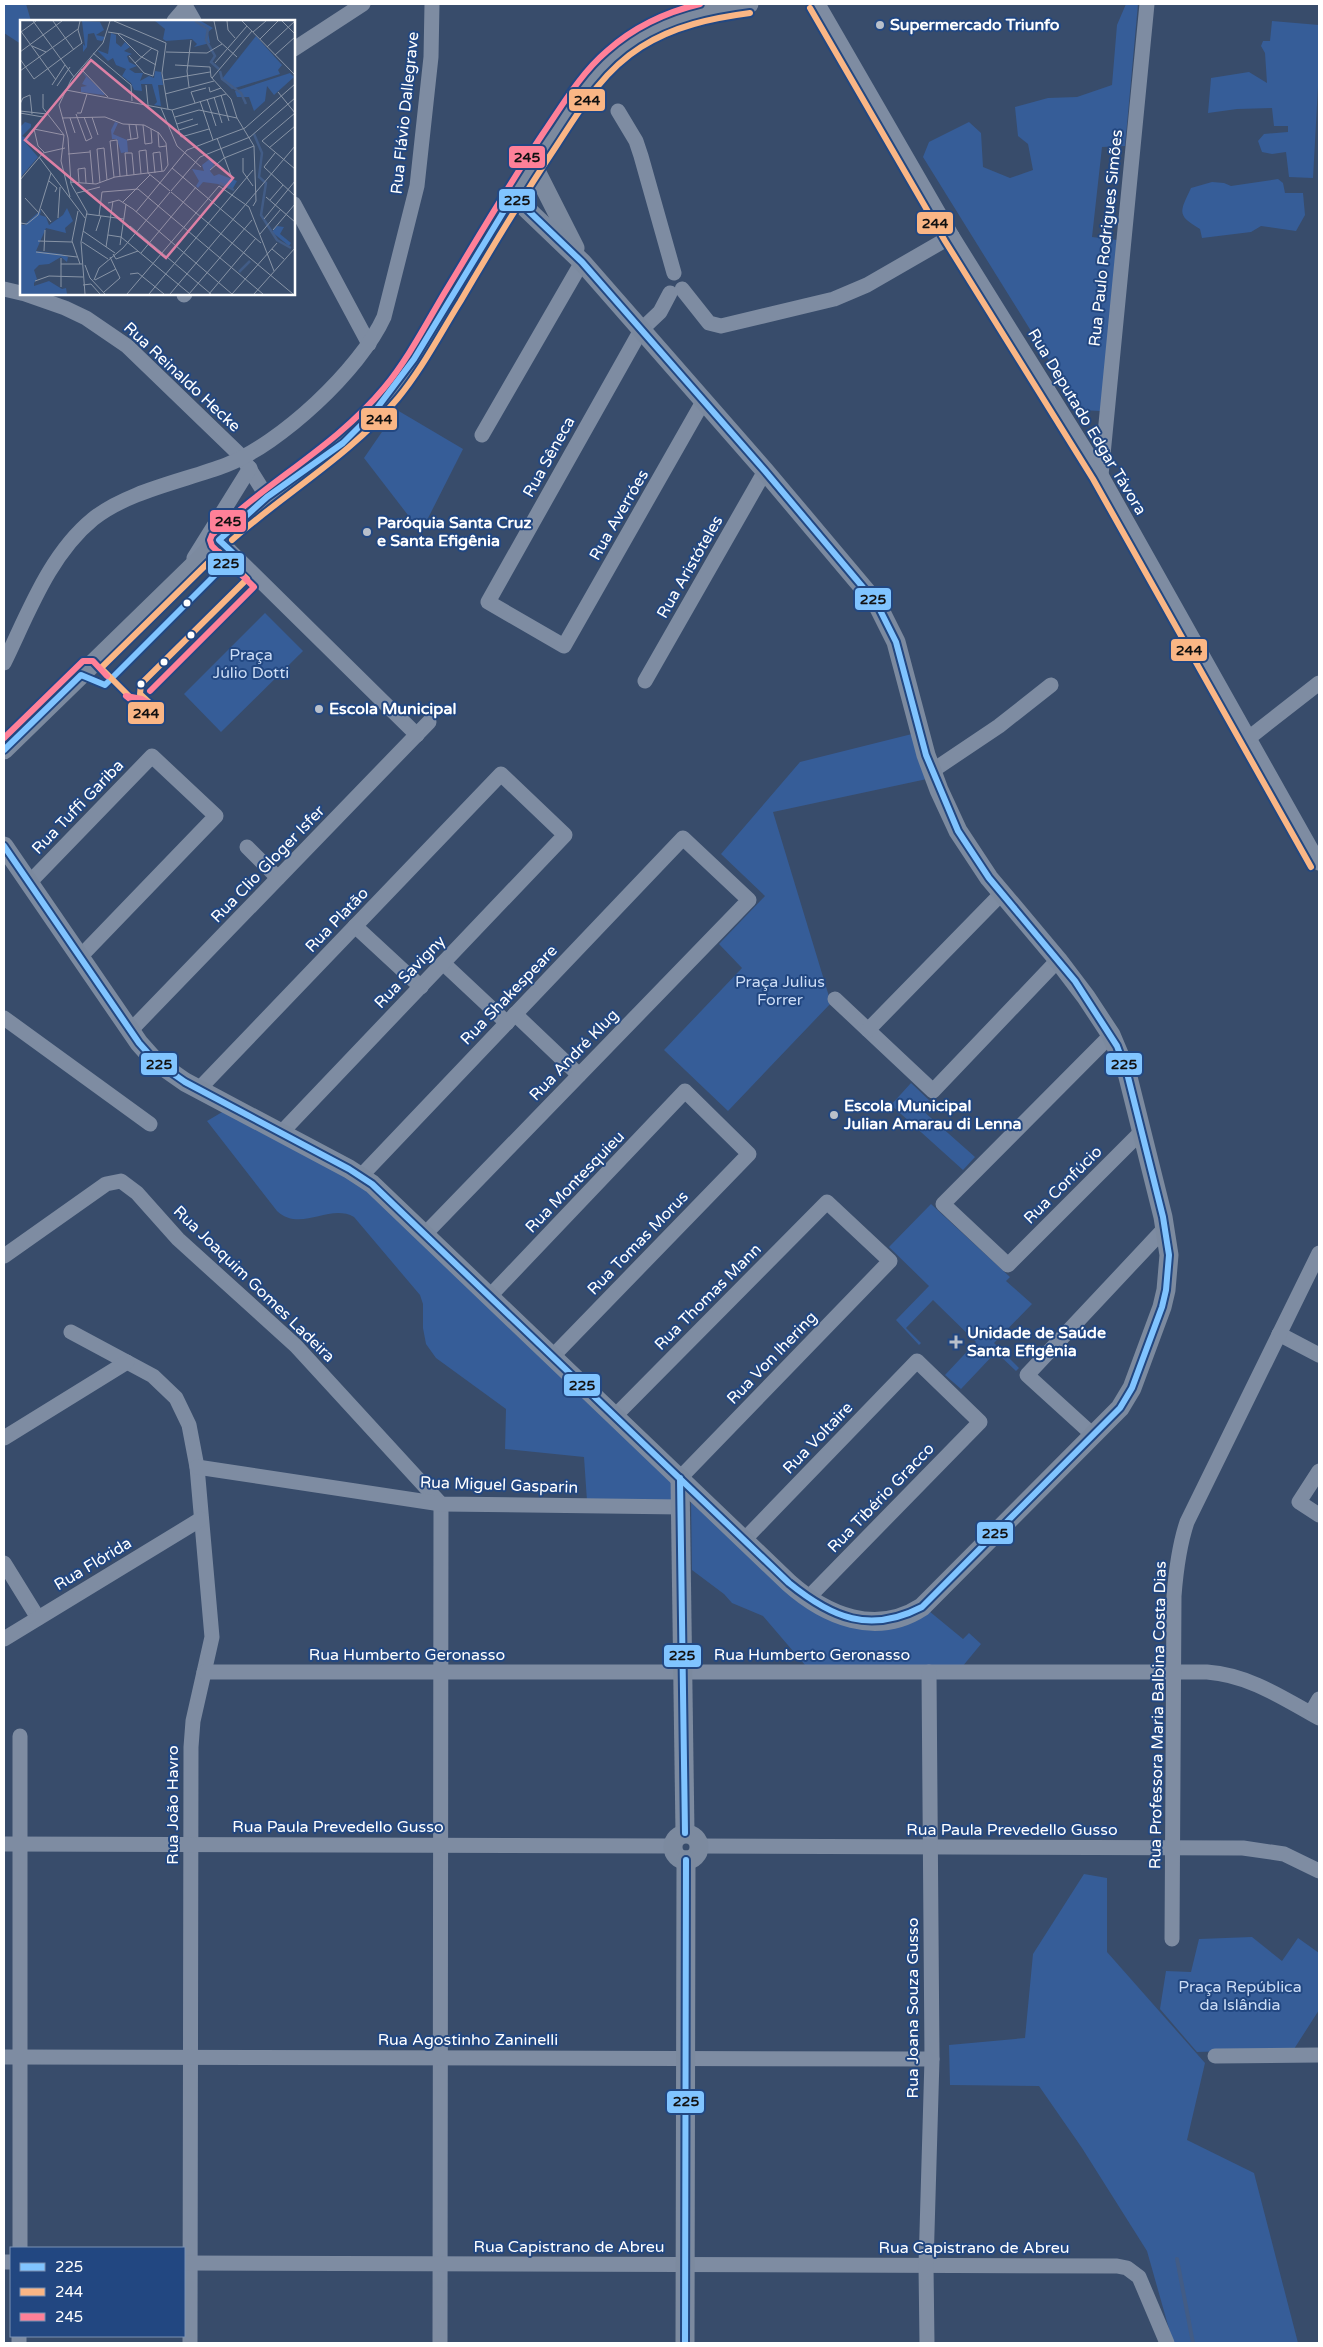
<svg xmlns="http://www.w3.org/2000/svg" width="1323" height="2347" font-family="'Varela Round',sans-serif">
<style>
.green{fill:#365d98}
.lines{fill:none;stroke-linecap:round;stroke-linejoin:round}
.stream{stroke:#425c86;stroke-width:4}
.minor{stroke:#7e8ca2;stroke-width:15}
.major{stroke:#7c8a9f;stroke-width:19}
.bus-1-casing{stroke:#224781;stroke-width:10}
.bus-2-casing{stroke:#224781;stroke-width:10}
.bus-3-casing{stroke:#224781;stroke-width:10}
.bus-1{stroke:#80c4ff;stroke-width:6}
.bus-2{stroke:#fab685;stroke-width:6}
.bus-3{stroke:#ff8098;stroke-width:6}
.poi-dot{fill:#b9c0cb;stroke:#224781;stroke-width:2}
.bus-dot{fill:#fff;stroke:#224781;stroke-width:2}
.labels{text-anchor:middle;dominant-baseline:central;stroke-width:4;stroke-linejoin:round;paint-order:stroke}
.poi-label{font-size:16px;font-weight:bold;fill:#fff;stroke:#224781;text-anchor:start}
.street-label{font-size:16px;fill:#fff;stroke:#224781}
.park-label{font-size:16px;fill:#ccddf6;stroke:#224781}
.inset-river{fill:none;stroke:#425c86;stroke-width:2.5}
.inset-road{fill:none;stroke:#8894a6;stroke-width:1}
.view{fill:#dd80a5;fill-opacity:0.15;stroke:#dd80a5;stroke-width:2.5}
.inset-edge{fill:none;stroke:#fff;stroke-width:2.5}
.line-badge{stroke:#224781;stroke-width:2}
.pale-badge-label{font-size:14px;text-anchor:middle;font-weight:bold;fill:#111}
</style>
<rect width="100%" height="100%" fill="#384c6b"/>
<g class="green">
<path d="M4,4H26L31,21H21V44L4,33Z"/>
<path d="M1126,4H1138L1125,146L1102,147L1092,237L1117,240L1101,411L1080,410L923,157L929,142L969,122L981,133L983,167L1010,178L1033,170L1028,144L1018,136L1015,107L1048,98L1077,97L1112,85L1117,25Z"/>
<path d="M1272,21L1319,25V68L1313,178L1289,177L1286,152L1272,154L1262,152L1258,141L1264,134L1288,132V126H1274L1272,108L1237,109L1208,113L1211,78L1249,72L1267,83L1265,53L1261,46L1263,41H1270Z"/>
<path d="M1278,179L1283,183L1285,193H1303L1305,215L1296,231L1261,226L1251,232L1202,238L1200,229C1176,215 1180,212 1191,188L1212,182L1224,183L1231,186Z"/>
<path d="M397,410L463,449L421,532L364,458Z"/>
<path d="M265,613L303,651L221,732L184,694Z"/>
<path d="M912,734L927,779L773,812L831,1003L728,1111L664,1050L742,968L719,944L765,896L721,854L800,762Z"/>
<path d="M911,1083L930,1101L922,1110L975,1157L963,1170L891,1105Z"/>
<path d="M224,1111L360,1184L674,1480L675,1501H587L584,1457L505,1449L506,1409L436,1358L426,1344L423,1328V1304L420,1295L354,1217C329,1203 301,1233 277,1211L207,1121Z"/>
<path d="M931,1204L1010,1277L1006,1281L1032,1304L994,1343L1019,1368L1016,1371L996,1352L961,1389L945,1375L976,1342L933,1300L906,1328L921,1343L919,1345L896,1320L929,1286L889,1247Z"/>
<path d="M691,1498L819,1615L929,1611L963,1639L969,1633L981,1644L962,1667L805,1665L763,1616L732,1603L724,1594L692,1570Z"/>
<path d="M1084,1874L1107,1878V1952L1205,2063L1187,2140L1254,2173L1298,2343H1173L1147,2251L1082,2148L1039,2086L950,2085L949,2045L1025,2038L1033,1954Z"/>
<path d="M1252,1937L1282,1961L1298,1938L1319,1953V2010L1294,2049L1197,2052L1160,2009L1166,1971L1191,1972L1199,1939Z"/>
</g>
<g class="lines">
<path class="stream" d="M1177,2259L1193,2343"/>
<g class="minor">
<path d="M818,4L952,236L1101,475L1319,863"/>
<path d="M174,21L186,7L194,21"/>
<path d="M294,49L363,4"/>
<path d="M618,111L636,141L641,156L674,273"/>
<path d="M294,204L369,344"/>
<path d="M4,289L21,293"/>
<path d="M682,289L709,323L721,326L834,299L867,285L952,236"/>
<path d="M670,293L660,312L641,330L488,602L564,646L704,400"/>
<path d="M25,294L65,308L86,318L127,346L242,457L267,497"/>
<path d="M184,295L185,294"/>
<path d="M482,435L582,262"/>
<path d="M1101,475L1147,4"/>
<path d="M219,540L417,735"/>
<path d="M194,558L250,468"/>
<path d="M4,663C28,614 49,555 93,519C128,491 184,481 226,465C280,444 360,370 384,317L417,186L431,57L432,4"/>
<path d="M645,681L765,471"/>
<path d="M1250,737L1319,683"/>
<path d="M932,771L999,726L1051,685"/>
<path d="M247,847L278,878"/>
<path d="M29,883L152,756L216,816L80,957"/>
<path d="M355,926L421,987"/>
<path d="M443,963L507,1023"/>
<path d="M835,999L933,1091L1058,960"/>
<path d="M515,1014L579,1075"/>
<path d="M4,1018L150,1124"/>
<path d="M131,1030L429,722"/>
<path d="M868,1030L1002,893"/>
<path d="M1111,1035L943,1204L1008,1265L1142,1131"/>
<path d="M199,1089L501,774L565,835L281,1133"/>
<path d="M361,1176L683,838L749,900L425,1234"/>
<path d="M4,1256L106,1184L121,1181L137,1193L178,1239L296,1346L441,1504L440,2343"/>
<path d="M490,1296L685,1091L749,1154L553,1356"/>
<path d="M71,1332L153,1376L176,1398L189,1425L197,1467L212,1637L193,1721L191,1747L190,2343"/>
<path d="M1279,1334L1319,1355"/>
<path d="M615,1416L827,1202L890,1261L680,1478"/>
<path d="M1093,1435L1027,1375L1165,1228"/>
<path d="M4,1438L127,1362"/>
<path d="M197,1467L441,1504L682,1507"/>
<path d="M1319,1471L1299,1502L1319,1515"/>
<path d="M744,1540L917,1361L980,1422L807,1599"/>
<path d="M4,1563L38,1618"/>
<path d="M4,1639L201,1519"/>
<path d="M204,1672H1207C1249,1675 1283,1698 1319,1718"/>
<path d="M1311,1713L1319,1699"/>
<path d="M4,1844L673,1846"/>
<path d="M700,1846L1243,1848L1284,1854L1319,1871"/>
<path d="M1172,1939L1174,1596C1176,1570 1179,1546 1187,1522L1319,1253"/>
<path d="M1215,2056L1319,2055"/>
<path d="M4,2057L932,2059"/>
<path d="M20,2248V1736"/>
<path d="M4,2262H11"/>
<path d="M184,2263L1117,2266L1127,2268L1139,2277L1167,2343"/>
<path d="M19,2343V2336"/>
<path d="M927,2343L926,2266L932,2059L929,1672"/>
</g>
<g class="major">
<path d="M533,165L575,248"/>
<path d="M4,750L235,525C287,480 348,447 391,393C414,364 431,331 450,300C483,245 515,191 551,138C571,108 592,72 622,50C659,21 703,9 749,4"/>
<path d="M4,846L139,1043L155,1061L185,1082L349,1169L372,1184L789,1583C826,1616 876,1637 922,1607L1120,1408L1132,1388L1162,1307L1166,1290L1169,1255L1163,1217L1127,1073L1111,1035L1086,997L1058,960L989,878L958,831L939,790L926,755L896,642L877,604L765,471L582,262L513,196"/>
<path d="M680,1478L685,1833"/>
<circle cx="686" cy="1847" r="13"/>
<path d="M685,2343L686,1860"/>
</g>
<defs>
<g id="bus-1">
<path d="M4,750L81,675L105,685L235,555L219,540L267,497L343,443L374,412L414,359L513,196L582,262L765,471L877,604L896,642L926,755L958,831L989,878L1075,981L1117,1046L1127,1073L1163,1217L1169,1255L1166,1290L1162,1307L1132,1388L1120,1408L922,1607C870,1634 832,1618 789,1583L372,1184L349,1169L185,1082L155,1061L139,1043L4,846"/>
<path d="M680,1478L685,1833"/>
<path d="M685,2343L686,1860"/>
</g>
<g id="bus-2">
<path d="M810,8L945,241L1093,479L1311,867"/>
<path d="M232,540C286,492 351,455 398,398C422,369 440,334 460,302C491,249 523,196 557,145C581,108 603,71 641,47C674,26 712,18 750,13"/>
<path d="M219,552L247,579L141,684L140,694L152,705L153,711L147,714L101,668Z"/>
</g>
<g id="bus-3">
<path d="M150,691L254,587L212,546L210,540L212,535C266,482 335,447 384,388C408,359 426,324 445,292C477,239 508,186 542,135C562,106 580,74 607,51C633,28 666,12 700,4"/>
<path d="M126,696L142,699L152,705V712L147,713Z"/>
<path d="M4,738L83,661H93L107,676"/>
</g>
</defs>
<use href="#bus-1" class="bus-1-casing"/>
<use href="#bus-2" class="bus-2-casing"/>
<use href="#bus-3" class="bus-3-casing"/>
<use href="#bus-1" class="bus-1"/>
<use href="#bus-2" class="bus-2"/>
<use href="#bus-3" class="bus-3"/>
</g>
<g class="poi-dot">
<circle cx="880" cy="25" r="5"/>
<circle cx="367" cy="532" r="5"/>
<circle cx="319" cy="709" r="5"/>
<circle cx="834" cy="1115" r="5"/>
<path d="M953.5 1334.5h5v5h5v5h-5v5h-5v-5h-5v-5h5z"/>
</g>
<g class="bus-dot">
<circle cx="187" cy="603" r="4.5"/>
<circle cx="191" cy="635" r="4.5"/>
<circle cx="164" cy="662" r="4.5"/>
<circle cx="141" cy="684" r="4.5"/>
</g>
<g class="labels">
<g class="poi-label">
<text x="890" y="25">Supermercado Triunfo</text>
<text x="377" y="523">Paróquia Santa Cruz<tspan x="377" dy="18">e Santa Efigênia</tspan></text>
<text x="329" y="709">Escola Municipal</text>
<text x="844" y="1106">Escola Municipal<tspan x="844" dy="18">Julian Amarau di Lenna</tspan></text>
<text x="967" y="1333">Unidade de Saúde<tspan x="967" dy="18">Santa Efigênia</tspan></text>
</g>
<g class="street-label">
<text transform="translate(405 113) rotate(-84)">Rua Flávio Dallegrave</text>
<text transform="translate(1106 238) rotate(-84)">Rua Paulo Rodrigues Simões</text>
<text transform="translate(182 377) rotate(43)">Rua Reinaldo Hecke</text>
<text transform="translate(1087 422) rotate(59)">Rua Deputado Edgar Távora</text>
<text transform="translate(549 457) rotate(-61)">Rua Sêneca</text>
<text transform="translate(619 515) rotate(-60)">Rua Averróes</text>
<text transform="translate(690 567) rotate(-60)">Rua Aristóteles</text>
<text transform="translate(78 807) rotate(-46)">Rua Tuffi Gariba</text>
<text transform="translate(268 864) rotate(-46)">Rua Clio Gloger Isfer</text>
<text transform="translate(337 920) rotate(-46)">Rua Platão</text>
<text transform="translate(410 972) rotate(-46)">Rua Savigny</text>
<text transform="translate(509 995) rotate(-46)">Rua Shakespeare</text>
<text transform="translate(574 1055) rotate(-46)">Rua André Klug</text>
<text transform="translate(575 1182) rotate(-46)">Rua Montesquieu</text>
<text transform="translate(1063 1185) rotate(-45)">Rua Confúcio</text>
<text transform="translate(638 1243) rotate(-46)">Rua Tomas Morus</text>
<text transform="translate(254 1284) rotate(44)">Rua Joaquim Gomes Ladeira</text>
<text transform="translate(708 1297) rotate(-45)">Rua Thomas Mann</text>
<text transform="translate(772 1358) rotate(-46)">Rua Von Ihering</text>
<text transform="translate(818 1438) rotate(-46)">Rua Voltaire</text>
<text transform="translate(499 1485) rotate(2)">Rua Miguel Gasparin</text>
<text transform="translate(881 1498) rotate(-46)">Rua Tibério Gracco</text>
<text transform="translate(93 1564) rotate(-31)">Rua Flórida</text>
<text x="407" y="1655">Rua Humberto Geronasso</text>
<text x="812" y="1655">Rua Humberto Geronasso</text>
<text transform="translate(1158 1715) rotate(-89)">Rua Professora Maria Balbina Costa Dias</text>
<text transform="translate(173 1805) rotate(-90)">Rua João Havro</text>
<text x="338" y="1827">Rua Paula Prevedello Gusso</text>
<text x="1012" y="1830">Rua Paula Prevedello Gusso</text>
<text transform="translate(913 2008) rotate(-90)">Rua Joana Souza Gusso</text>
<text x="468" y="2040">Rua Agostinho Zaninelli</text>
<text x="569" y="2247">Rua Capistrano de Abreu</text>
<text x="974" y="2248">Rua Capistrano de Abreu</text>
</g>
<g class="park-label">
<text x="251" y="655">Praça<tspan x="251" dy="18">Júlio Dotti</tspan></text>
<text x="780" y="982">Praça Julius<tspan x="780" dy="18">Forrer</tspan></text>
<text x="1240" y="1987">Praça República<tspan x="1240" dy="18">da Islândia</tspan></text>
</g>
</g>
<g transform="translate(20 20)">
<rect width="275" height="275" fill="#384c6b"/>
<path d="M62,1L80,2L84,10L76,15L85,17L82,21L77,20L74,13L68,14L67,27L63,32V24L65,26ZM135,1H181L193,8L188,12L190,23L174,27L177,24L172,19L146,21L143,19L145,9ZM91,13L96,15V23L101,27L105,22L110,27L104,31L112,34L107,36L109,42L117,46L109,49L115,53H123L120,61L129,56L134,58L135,51L141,52L143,65H138L141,86L134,85L137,82L132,64H121L122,71L114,70L111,63L102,56L106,49L96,45L93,38L88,41L77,30L88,34ZM236,16L262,45L258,50L260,54L212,69L202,59ZM61,51L85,74L84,75L61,72V67L67,66L62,64L66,57ZM270,53L274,57L254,75L247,66L245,81L234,91L229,77H217L215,71ZM5,102L11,104V107L2,116L10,120L5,122L18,137L0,158V107ZM95,102L98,103L93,114L107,120L108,132L101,133L97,119H92L91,110ZM191,138L194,145L190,151L194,156L199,154L217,161L212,170L198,164L183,162L178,168L176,166L179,161L172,149L184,151L182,145ZM47,188L53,201L45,208L46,213L26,208L16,231L41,234L48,237L47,242L41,237L29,244L19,245L14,250L17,259L14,263V266L29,261L42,269L46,268L47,274H0V204L4,205L21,190L20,195L26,197L29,205L43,195ZM257,206L264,207L260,214L271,223L269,226L252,212Z" fill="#365d98"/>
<path class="inset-river" d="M175,1L188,9L186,20L195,36L191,42L199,49M200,51L202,59L221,73L226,84M234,114L242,133L239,157L246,163L241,195L257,220L271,228M200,163L214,170M219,252L230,241"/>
<path class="inset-road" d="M13,1L54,57M33,1L54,30M94,1L146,23L142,53L148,89M194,1L198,20L217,37M207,1L208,10L215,18M222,1L275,55M262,1L275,14M0,10L36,60M1,12L16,1M88,12L101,14L138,31L133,56L124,53L109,36M233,12L246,1M98,14L120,36L136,45M240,19L258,1M12,26L26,32M247,27L275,1M0,32L42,1M146,32L187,33L202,24M73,33L111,65L112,81M255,35L275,17M0,39L14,59L62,23L58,10L60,1M115,43L132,28M195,43L227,6M155,45L190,47M190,47L191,57L211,79L217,98L234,126L236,181L233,186M61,49L88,77M0,51L58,9M192,58L232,11M143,60L190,52M32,65L45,45M126,65L128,85M37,66L50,47M169,67L167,51L171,20M189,67L190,72L201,68M46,70L152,90L206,74M258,72L275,93M23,74V88L44,115L41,141L50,177M145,74L194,61M201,75L209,101M194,77L202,103M187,79L196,106M180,81L193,120M175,83L171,72L186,68M0,84L3,78L10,75L12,94M141,88L157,126L181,147M152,90L161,117L189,109M0,91L27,94M0,93L23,97M57,93H61L67,74M275,93L242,121L275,149M56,94L66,121L72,118L64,97M72,97L78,115M155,97L179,90L217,98M42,98L85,97L103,104L124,105L139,113L146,123L148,145L144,151L95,157L76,164L50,162M50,98L55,113M109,104L111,119M157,104L173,99M123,105L125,124L132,123L131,109M159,110L178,104M138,112L139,127L146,126M197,118L212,158M107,120L118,118L116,105M249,128L275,106M70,130L73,164M24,132L18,126L14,109L44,115M255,133L244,147L275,176M48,134L70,132M19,137L65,198M223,138V152L233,166M152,148L241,223M190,150L204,138L234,126M128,153L150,171M135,153L133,133L140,132L142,151M121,154L119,131L126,130L128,153M107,156L105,133H112L114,155M94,157L90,121L97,120L100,156M0,160L23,133L45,128M29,161L37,168L35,172M59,162L58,149L65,148L66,163M80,163L77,129L84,128L87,160M151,171L180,137L230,117L275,78M151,172L273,274M57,173L80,167M246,177L275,202M5,178L19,193M250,180L263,165M103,182L130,155M88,183L99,180L113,189L212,274L257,223M21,189L31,202M58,191L52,221L60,244M116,192L167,130L225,108L275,64M67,194L104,199M79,196L82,172L118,169L243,274M38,198L40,167M244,199L275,161M0,203L7,204L18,195L31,153M110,206L191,274M253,210L275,184M63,211L95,233M76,211L81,196M240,214L261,189M88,215L101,217L170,274M18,221L52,222M62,222L88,239M100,225L106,184M86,227L93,181M252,229L264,239M24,231L25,210M16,232L57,237M121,233L176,167M93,234L96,239L118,231M41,244H62M65,245L70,258L85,274M110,254L118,253L144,274M74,260L79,248L103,228L150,172M75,260L96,249M15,261L29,256L63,257M63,265L71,264L80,274M41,267V238M84,272L100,258L90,237M65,274L61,222L67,192L51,164L48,118L39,85L51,60L83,23L90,1M107,274L199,166L229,187L254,251M129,274L233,150M150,274L275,126M169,274L232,200M189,274L236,218M234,274L275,228"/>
<path class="view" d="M71,40L213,158L146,238L5,120Z"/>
<rect width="275" height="275" class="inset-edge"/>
</g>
<g class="line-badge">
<rect x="568" y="88" width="38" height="24" rx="5" fill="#fab685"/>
<rect x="508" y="145" width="38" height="24" rx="5" fill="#ff8098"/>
<rect x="498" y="188" width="38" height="24" rx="5" fill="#80c4ff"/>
<rect x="916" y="211" width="38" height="24" rx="5" fill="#fab685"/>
<rect x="360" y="407" width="38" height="24" rx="5" fill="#fab685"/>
<rect x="209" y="509" width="38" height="24" rx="5" fill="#ff8098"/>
<rect x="207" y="552" width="38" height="24" rx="5" fill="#80c4ff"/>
<rect x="854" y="587" width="38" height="24" rx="5" fill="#80c4ff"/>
<rect x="1170" y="638" width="38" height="24" rx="5" fill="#fab685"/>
<rect x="127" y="701" width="38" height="24" rx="5" fill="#fab685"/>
<rect x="140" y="1052" width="38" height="24" rx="5" fill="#80c4ff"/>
<rect x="1105" y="1052" width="38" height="24" rx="5" fill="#80c4ff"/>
<rect x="563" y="1373" width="38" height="24" rx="5" fill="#80c4ff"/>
<rect x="976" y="1521" width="38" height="24" rx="5" fill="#80c4ff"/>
<rect x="663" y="1644" width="39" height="24" rx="5" fill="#80c4ff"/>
<rect x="666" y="2090" width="39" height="24" rx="5" fill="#80c4ff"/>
</g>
<g class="pale-badge-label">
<text x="587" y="105">244</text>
<text x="527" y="162">245</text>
<text x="517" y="205">225</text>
<text x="935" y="228">244</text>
<text x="379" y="424">244</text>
<text x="228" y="526">245</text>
<text x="226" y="568">225</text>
<text x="873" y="604">225</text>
<text x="1189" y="655">244</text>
<text x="146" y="718">244</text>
<text x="159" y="1069">225</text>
<text x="1124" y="1069">225</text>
<text x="582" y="1390">225</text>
<text x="995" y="1538">225</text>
<text x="682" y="1660">225</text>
<text x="686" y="2106">225</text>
</g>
<rect width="1323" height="2347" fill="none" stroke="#ffffff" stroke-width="10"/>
<rect x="10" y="2247" width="175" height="90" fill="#224781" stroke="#7a91b3"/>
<rect x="20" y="2263" width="25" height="8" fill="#80c4ff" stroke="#7a91b3"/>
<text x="55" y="2272" font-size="15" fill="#ffffff">225</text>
<rect x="20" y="2288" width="25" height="8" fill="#fab685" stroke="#7a91b3"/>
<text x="55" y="2297" font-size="15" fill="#ffffff">244</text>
<rect x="20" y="2313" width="25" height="8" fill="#ff8098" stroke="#7a91b3"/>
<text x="55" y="2322" font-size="15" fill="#ffffff">245</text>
</svg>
